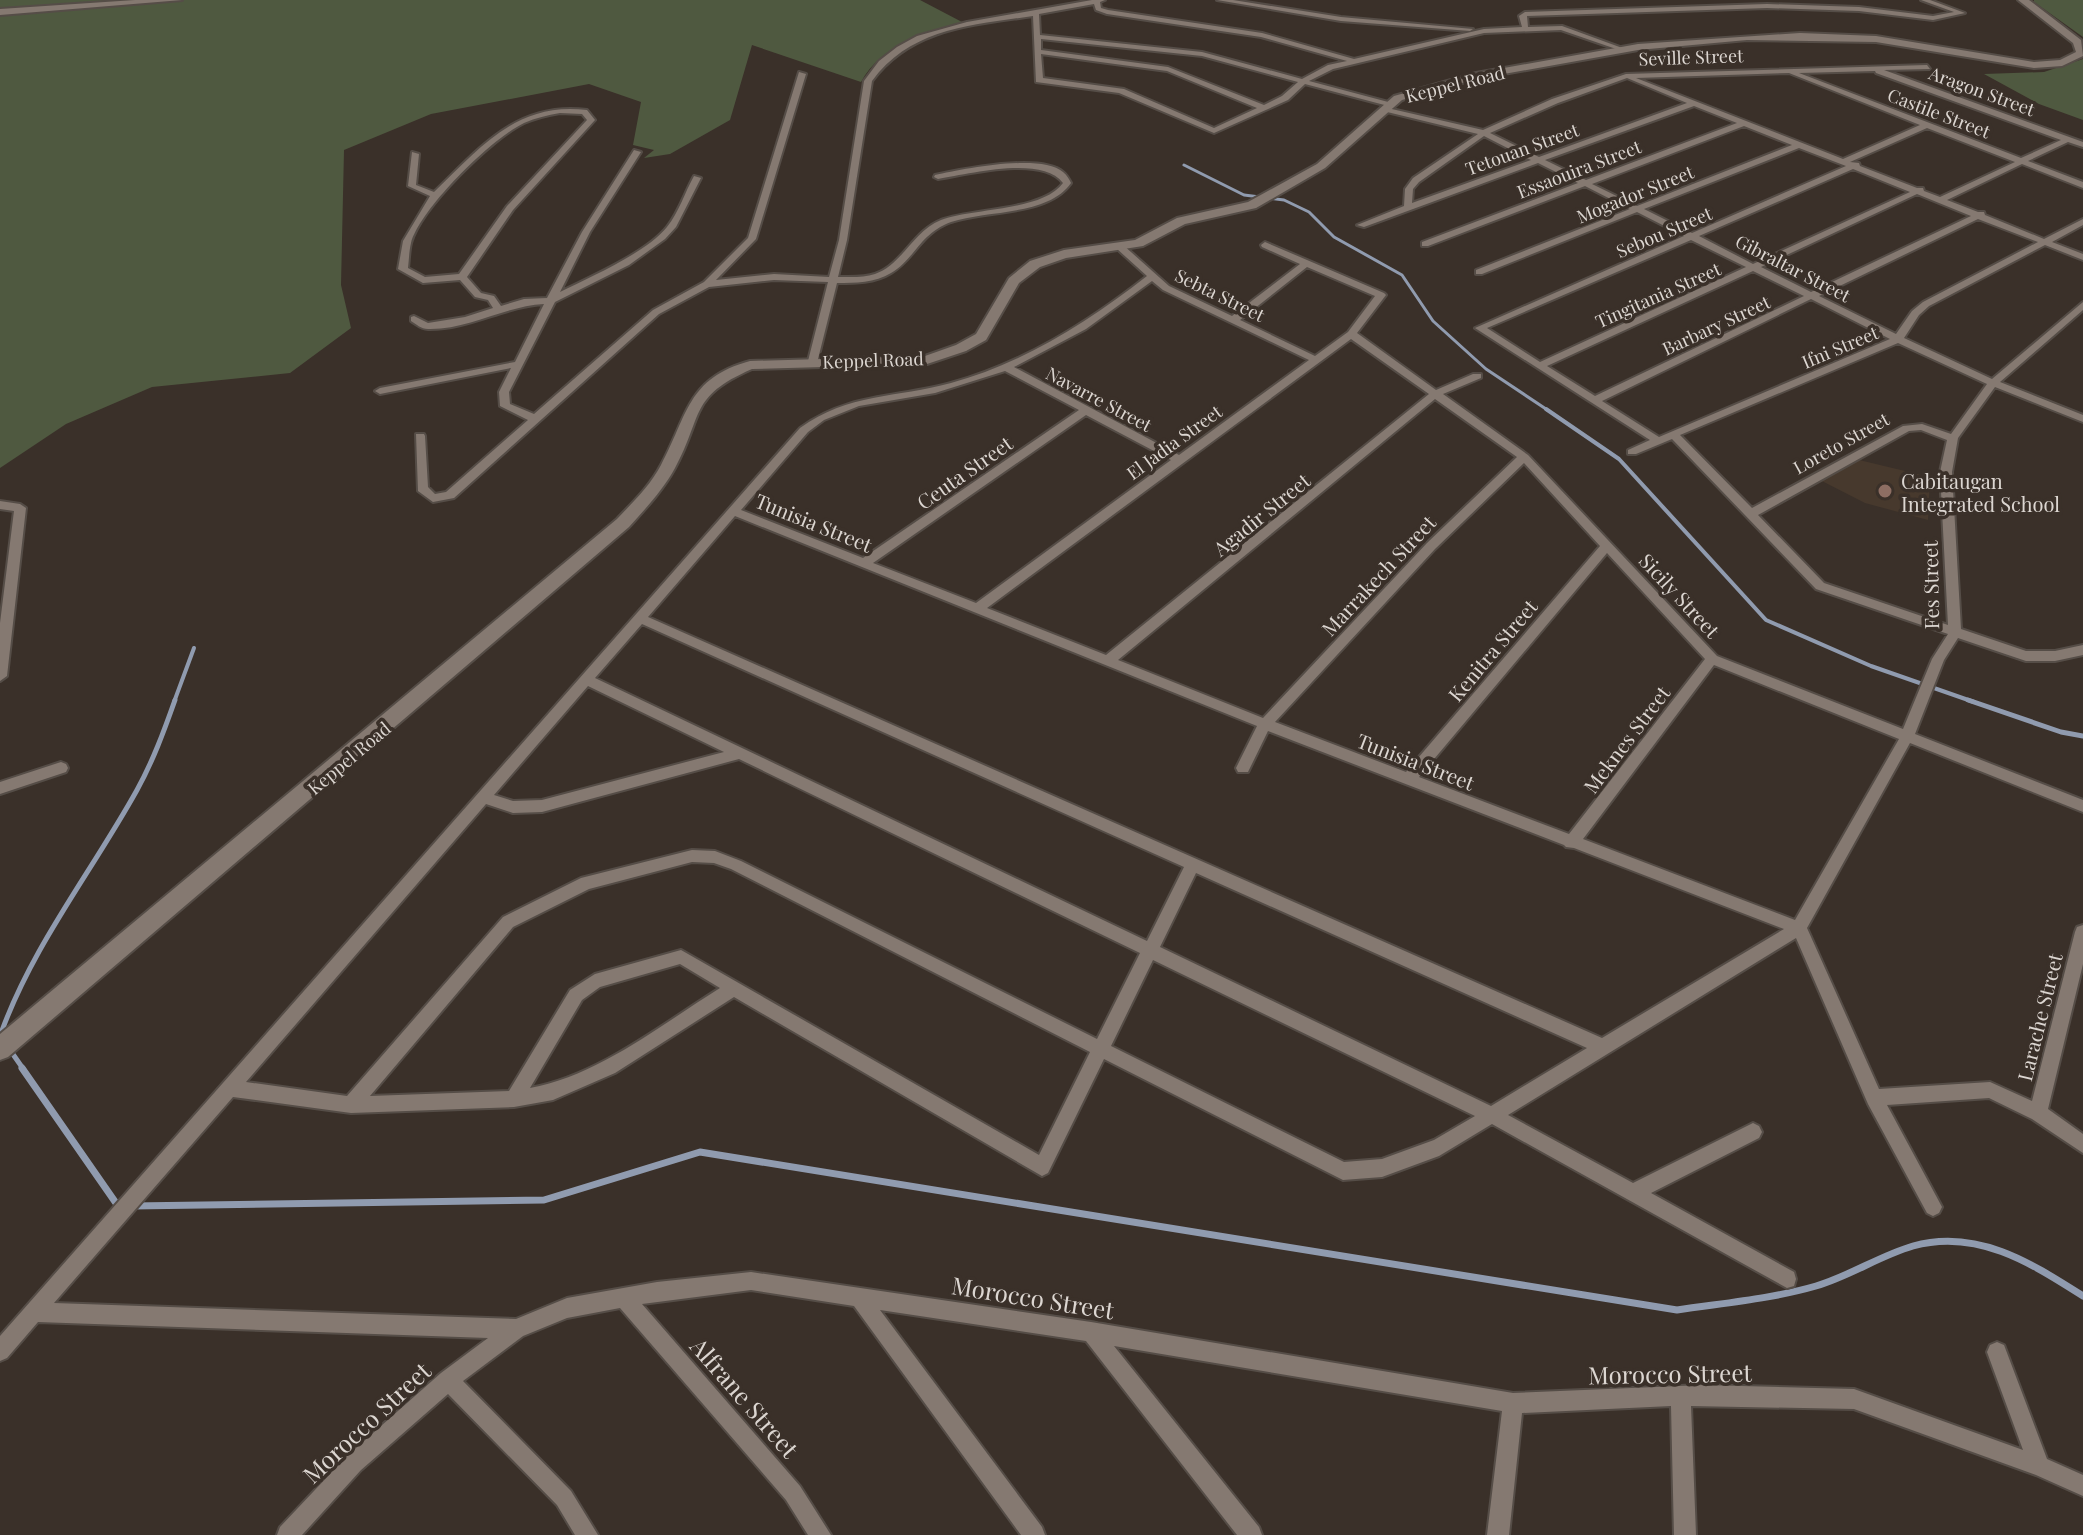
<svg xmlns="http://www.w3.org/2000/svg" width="2083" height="1535" font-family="'Playfair Display',serif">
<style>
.built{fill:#47392d}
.green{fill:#4f5940}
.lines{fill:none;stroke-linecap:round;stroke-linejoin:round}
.stream-far3{stroke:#909baf;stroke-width:3}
.stream-far2{stroke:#909baf;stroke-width:4}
.stream-far1{stroke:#909baf;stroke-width:5}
.stream{stroke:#909baf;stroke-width:7}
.street-casing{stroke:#554d47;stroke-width:4}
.secondary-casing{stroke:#554d47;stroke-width:4}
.street{fill:#857971;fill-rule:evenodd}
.secondary{fill:#857971;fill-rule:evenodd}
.education-dot{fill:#8d6e63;stroke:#3a3029;stroke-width:3}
.labels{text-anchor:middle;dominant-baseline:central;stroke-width:7;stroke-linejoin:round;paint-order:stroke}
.far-street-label{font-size:18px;fill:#dcd6d1;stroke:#3a3029}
.street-label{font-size:20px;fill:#dcd6d1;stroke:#3a3029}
.poi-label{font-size:20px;fill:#dcd6d1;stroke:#3a3029;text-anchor:start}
.near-street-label{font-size:24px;fill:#dcd6d1;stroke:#3a3029}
</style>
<rect width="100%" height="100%" fill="#3a3029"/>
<path class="built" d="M1855,459L1930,477L1928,520L1865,503L1818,479Z"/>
<g class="green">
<path d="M0,0H920L962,22C923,34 882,44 861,82L752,45L730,120L670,154L644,158L654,150L633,145L641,102L589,84L431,114L344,150L341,285L351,328L290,373L152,387L66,424L0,468Z"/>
<path d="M2034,0H2083V37L2034,2Z"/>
<path d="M2083,59V120L2039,104L1984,74L2044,72Z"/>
</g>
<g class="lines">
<path class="stream-far3" d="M1184,165L1244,195L1284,200L1309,212L1334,237L1402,275L1433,321L1486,369L1549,411"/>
<g class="stream-far2">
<path d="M1546,409L1619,459L1766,620L1871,666L1974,702"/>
<path d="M174,702L194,648"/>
</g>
<g class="stream-far1">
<path d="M1968,700L2061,732L2083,736"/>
<path d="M0,1036C32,946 91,873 137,790C153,761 164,731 175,700"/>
<path d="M10,1050L24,1070"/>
</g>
<g class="stream">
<path d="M22,1068L118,1206H122"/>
<path d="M132,1206L544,1200L700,1152L1677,1310C1723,1303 1771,1299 1816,1286C1850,1276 1879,1256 1913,1246C1977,1228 2031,1263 2083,1296"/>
</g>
<defs>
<g id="street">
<path d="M1092,0H1105L1100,2L1101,8L1108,10L1262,33L1354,59L1484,29L1522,27L1519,16L1525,12L1767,4L1859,7L1933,16L1954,12L1921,0H1930L1965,13L1933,20L1859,11L1767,8L1527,16L1528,27L1562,26L1625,49L1619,50L1561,30L1484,33L1333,69L1309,81L1392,103V107L1305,84L1288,100L1214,133L1119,93L1036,82L1033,16C972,25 911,28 872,81L847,240L838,277C850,277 864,278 875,274C903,264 913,231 941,220C974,208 1043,211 1063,183C1042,155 969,174 938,179L934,177L935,175C963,169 1041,153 1063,172C1067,175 1069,179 1071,183C1048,216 987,210 951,222C919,234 916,258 891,273C875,283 855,283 837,283L817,363L808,361L828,282L774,280L709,287L659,314L454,498L433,502L418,491L416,434H424L425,436L428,487L435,494L446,492L528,420L500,406L499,392L511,368L380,394L375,391L380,388L515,362L544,304C505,306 468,330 428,329C421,329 416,324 411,321V317L414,316L428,323L465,317L493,308L488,300L475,297L460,280L423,283L398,269L403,241L430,196L408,186L412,152L419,154L416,185L434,192C480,148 517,101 587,110L595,120L513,210L467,277L481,293L494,296L501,306L524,299L547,298L582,232L634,150L641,152L590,232L560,292C590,277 646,253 667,227C679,212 685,192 694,176L701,178L676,227L665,239L629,265L555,302L509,392L510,404L534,414L653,310L704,282L748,238L799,72L806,74L756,239L716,280L774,274L829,277L839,240L864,81L879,61L897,47L917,36L967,22ZM1094,4L1096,10L1107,14L1261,37L1347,61L1328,65L1302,79L1202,52L1040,35L1039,14ZM1041,39L1202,56L1298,82L1282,96L1264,105L1168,67L1041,50ZM1041,54L1167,71L1257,108L1214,128L1124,89L1043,78ZM560,113L582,114L587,120L507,206L459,274L425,277L408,268C409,260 409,251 411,243C421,208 491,139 524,123C536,118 547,115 560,113Z"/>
<path d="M1217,0H1233L1341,17L1473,29L1470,31L1341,21Z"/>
<path d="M1927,65L1930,69L1884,70L2083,142V147L2068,142L2028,161L2083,182V188L2022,164L1947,200L1978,212H1984L1985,215L2044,239L2083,219V225L2052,242L2083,254V260L2045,245L1929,306L1919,315L1904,338L1992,379L2083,302V310L2000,382L2083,415V422L1995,387L1958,438L1952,472L1961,629L2026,651H2055L2083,645V655L2055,661H2026L1958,638L1944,660L1915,734L2083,800V812L1910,743L1807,928L1879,1089L1990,1082L2032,1101L2075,932L2077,927L2083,925V964L2048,1109L2083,1134V1153L2032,1119L1989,1098L1887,1105L1942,1207L1939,1213L1933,1216L1927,1213L1868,1104L1796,938L1508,1115L1633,1183L1753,1123L1759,1126L1762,1132L1759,1138L1651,1193L1794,1272L1796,1279L1794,1286L1787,1288L1492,1124L1439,1156L1382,1177L1343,1180L1104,1059L1048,1173L1042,1176L734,997L615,1073L553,1100L514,1107L351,1113L233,1097L54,1303L516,1319L567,1298L657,1282L751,1272L1091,1322L1513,1393L1703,1385L1854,1389L2023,1450L1987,1352L1990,1345L1997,1342L2004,1345L2047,1459L2083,1475V1496L2036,1475L1854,1409L1691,1406L1696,1535H1674L1671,1406L1522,1413L1509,1535H1487L1502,1411L1114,1346L1259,1527L1262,1535H1237L1086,1341L880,1310L1042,1527L1045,1535H1021L854,1306L751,1290L642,1304L800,1486L831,1535H808L786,1500L620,1308L567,1318L523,1336L463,1381L571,1491L598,1535H575L557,1505L448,1394L361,1470L302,1535H277L280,1527L347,1456L441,1373L488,1338L38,1322L7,1358L0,1361V1336L800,428C848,393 897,398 951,383C1023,363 1087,323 1147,276L1116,248V244H1122L1169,286L1232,316L1300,264L1262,247L1261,245L1265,242L1384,293L1386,295L1357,333L1436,390L1473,374H1481V378L1443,394L1528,455L1717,656L1903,729L1932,659L1948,634L1816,589L1672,439L1636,454H1628V450L1650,440L1475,328L1684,236L1637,212L1482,274H1476V270L1630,209L1585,186L1428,246H1422V242L1578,183L1538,163L1364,227L1357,225L1404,206L1405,189L1413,178L1478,134L1383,111V107L1483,130L1552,99L1626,74ZM1875,71L1876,73L2061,140L2021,158L1799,73ZM1789,73L1920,125L1843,159L1636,78ZM1627,78L1687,103L1539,157L1490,133L1558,103ZM1694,106L1737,123L1586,180L1545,160ZM1744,126L1792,145L1637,206L1592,184ZM1927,128L2015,162L1940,197L1924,191L1923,188H1917L1860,166L1859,163L1850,162ZM1484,136L1531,160L1412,203L1413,189L1419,182ZM1799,148L1846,166L1692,233L1644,209ZM1853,169L1910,192L1753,264L1699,236ZM1917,194L1971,216L1811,292L1761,267ZM1978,219L2038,242L1923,302L1912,311L1896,334L1819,296ZM1691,240L1746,267L1540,362L1487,328ZM1307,267L1375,296L1348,332L1315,356L1240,320ZM1753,271L1804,296L1595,396L1547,366ZM1152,281L1163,290L1309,360L1179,455L1014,367L1086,329ZM1811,299L1890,339L1659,437L1602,401ZM1351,339L1429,394L1106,655L987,608ZM1898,343L1987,384L1951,434L1922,424L1903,426L1752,508L1680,435ZM1005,371L1079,410L863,558L741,510L808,432L824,420L859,406L935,393ZM1435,399L1517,457L1427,543L1263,718L1118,660ZM1086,415L1171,460L976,603L873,563ZM1921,430L1947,440L1940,472L1948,625L1824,583L1758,515L1909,431ZM1524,463L1600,546L1406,772L1275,722L1435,549ZM735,516L1257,726L1236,768L1238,772H1248L1268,731L1564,845L1566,847L1574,848L1784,929L1602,1038L648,617ZM1607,553L1705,659L1569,834L1419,777ZM642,624L1184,867L1147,941L595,678ZM1714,665L1899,739L1795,920L1583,839ZM588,686L724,752L542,800L513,801L494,795ZM739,759L1140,953L1097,1039L741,861L715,851L692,850L581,878L503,917L347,1096L246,1082L486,804L513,813L542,812ZM692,862L714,863L731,869L1090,1052L1039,1155L681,950L595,974L570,990L509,1091L370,1096L513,927L589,889ZM1196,873L1587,1048L1491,1106L1160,947ZM1153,960L1475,1116L1434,1140L1382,1159L1344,1162L1111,1046ZM680,964L720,988C662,1024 598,1076 530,1088L582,1000L600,987Z"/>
<path d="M0,501L20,504L26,508L7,676L0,681V623L14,511L0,509Z"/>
<path d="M61,762L66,764L68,768L66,772L0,794V782Z"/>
</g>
<g id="secondary">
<path d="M135,0H182L0,15V9Z"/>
<path d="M2018,0H2029L2081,40L2083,56L2062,66L2034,68L1876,42L1747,40L1638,50L1476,79L1402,100L1325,168L1256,208L1185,224L1143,246L1066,258L1040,267L1019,283L986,340L966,351L927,364L752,369C688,397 704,415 675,468C663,490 646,508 629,527L8,1057L0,1060V1034L617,519C633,502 650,486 661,465C688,415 687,378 750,361L925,356L956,345L976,334L1009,278L1030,261L1064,250L1135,240L1177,218L1248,202L1317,164L1394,96L1476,73L1638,44L1800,33L1876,36L2034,62L2060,60L2076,52L2073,43Z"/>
</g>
</defs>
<use href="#street" class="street-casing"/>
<use href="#secondary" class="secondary-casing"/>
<use href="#street" class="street"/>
<use href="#secondary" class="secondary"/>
</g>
<circle class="education-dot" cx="1885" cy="491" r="8"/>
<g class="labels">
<g class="far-street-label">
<text transform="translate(1691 57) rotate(-2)">Seville Street</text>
<text transform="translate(1455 84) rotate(-14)">Keppel Road</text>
<text transform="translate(1982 91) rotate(20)">Aragon Street</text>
<text transform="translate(1939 113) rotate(21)">Castile Street</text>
<text transform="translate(1522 149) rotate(-20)">Tetouan Street</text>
<text transform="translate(1579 169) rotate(-21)">Essaouira Street</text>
<text transform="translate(1635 194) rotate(-22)">Mogador Street</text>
<text transform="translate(1664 232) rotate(-23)">Sebou Street</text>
<text transform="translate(1793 268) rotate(27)">Gibraltar Street</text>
<text transform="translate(1220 295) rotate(26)">Sebta Street</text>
<text transform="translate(1658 295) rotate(-24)">Tingitania Street</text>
<text transform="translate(1716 325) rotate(-25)">Barbary Street</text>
<text transform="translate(1840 347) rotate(-23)">Ifni Street</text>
<text transform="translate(873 360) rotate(-2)">Keppel Road</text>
<text transform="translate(1099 399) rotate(28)">Navarre Street</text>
<text transform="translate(1174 442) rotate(-36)">El Jadia Street</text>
<text transform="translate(1841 443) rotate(-29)">Loreto Street</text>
<text transform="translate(349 758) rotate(-40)">Keppel Road</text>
</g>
<g class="street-label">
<text transform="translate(964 472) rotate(-35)">Ceuta Street</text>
<text transform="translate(1261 514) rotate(-39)">Agadir Street</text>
<text transform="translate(814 522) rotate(22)">Tunisia Street</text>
<text transform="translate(1378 575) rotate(-47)">Marrakech Street</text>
<text transform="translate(1930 585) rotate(-91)">Fes Street</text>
<text transform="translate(1680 595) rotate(47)">Sicily Street</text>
<text transform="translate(1492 650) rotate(-50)">Kenitra Street</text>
<text transform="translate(1626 739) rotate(-53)">Meknes Street</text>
<text transform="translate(1416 761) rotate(21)">Tunisia Street</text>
<text transform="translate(2039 1017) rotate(-76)">Larache Street</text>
</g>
<g class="poi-label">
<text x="1901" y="480">Cabitaugan<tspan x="1901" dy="23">Integrated School</tspan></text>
</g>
<g class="near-street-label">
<text transform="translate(1033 1297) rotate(9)">Morocco Street</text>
<text transform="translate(1670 1373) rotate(-1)">Morocco Street</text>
<text transform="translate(745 1397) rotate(49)">Alfrane Street</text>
<text transform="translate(366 1422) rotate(-43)">Morocco Street</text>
</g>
</g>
</svg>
